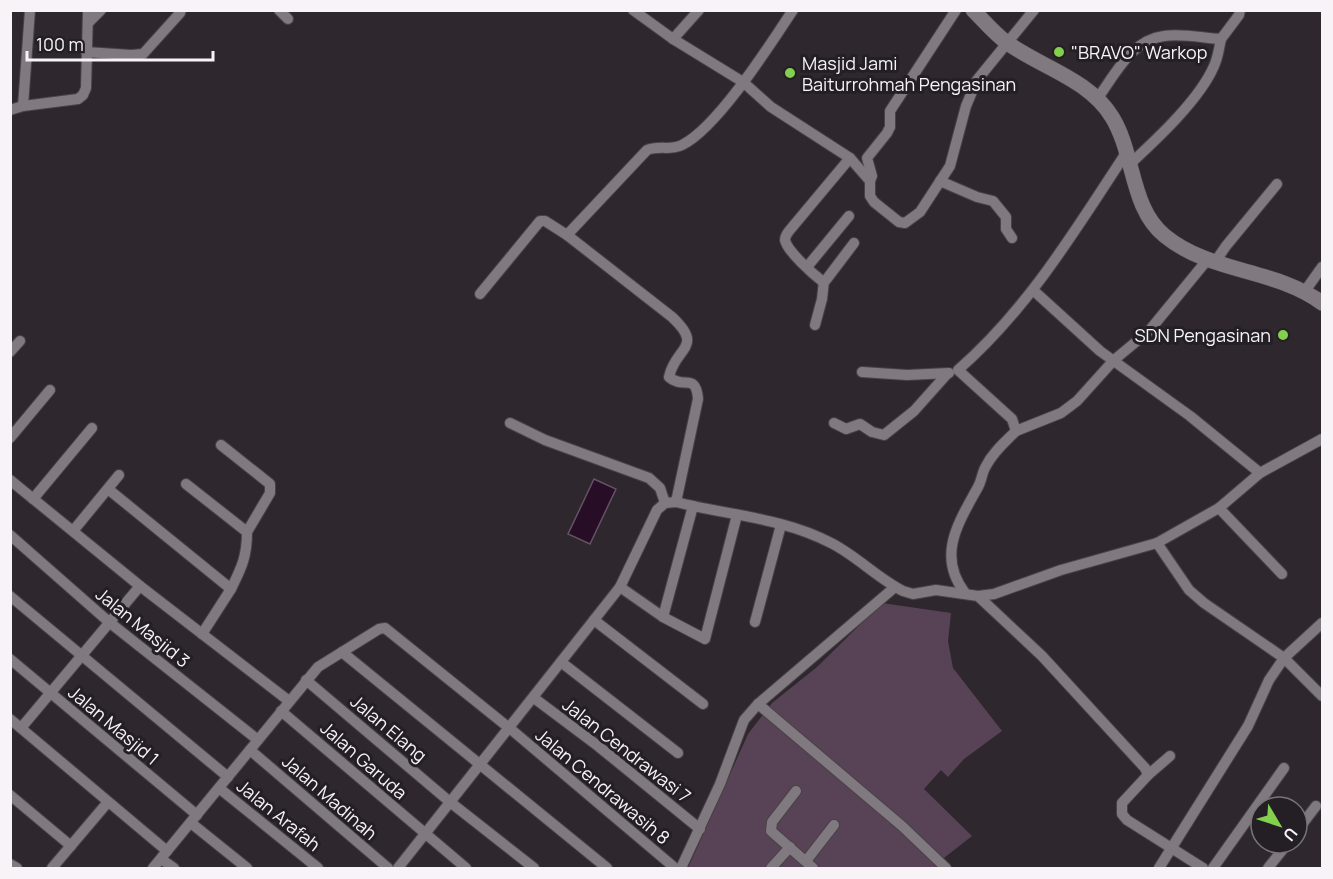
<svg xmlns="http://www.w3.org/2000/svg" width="1333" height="879" font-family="Manrope,sans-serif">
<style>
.green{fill:#584256}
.water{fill:#270d26;stroke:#655264;stroke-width:1.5}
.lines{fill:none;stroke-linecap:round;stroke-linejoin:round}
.street-casing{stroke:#484347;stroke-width:12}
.secondary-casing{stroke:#484347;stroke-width:16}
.street{stroke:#80797f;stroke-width:10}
.secondary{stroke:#80797f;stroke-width:15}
.poi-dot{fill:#83d04e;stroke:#241f24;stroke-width:2}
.labels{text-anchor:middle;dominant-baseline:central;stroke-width:6;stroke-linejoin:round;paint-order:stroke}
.poi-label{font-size:18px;fill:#f7f3f6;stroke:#241f24;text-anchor:start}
.street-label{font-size:18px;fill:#f7f3f6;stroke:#241f24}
</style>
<rect width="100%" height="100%" fill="#2e282e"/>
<path class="green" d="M882,603L951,613L948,641L953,668L1002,731L964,759L948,777L941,770L924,789L972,836L935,865L938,868H688L748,734L772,703L817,667Z"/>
<path class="water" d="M594,479L616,489L590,544L568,534Z"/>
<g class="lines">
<defs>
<g id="street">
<path d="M279,10L288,19"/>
<path d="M633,10L673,39L743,82L771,107L850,158L870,181V196L874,202L899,222L905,223L920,212L950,166L966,106L977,80L1034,10"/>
<path d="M89,22L101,10"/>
<path d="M673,39L699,10"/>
<path d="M86,52L131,55L143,54L180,13L181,10"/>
<path d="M1097,99C1115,75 1131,40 1164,36C1182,33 1203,38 1221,39L1239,15L1240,10"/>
<path d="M23,106L30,10"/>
<path d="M10,110L23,106L78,99L83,95L86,88L88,10"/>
<path d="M850,158L789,231C787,234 785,236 785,240C787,251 813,274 822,281L826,280L854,243"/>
<path d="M1131,163C1157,139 1200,99 1214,66C1218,58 1219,48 1221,39"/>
<path d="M870,181L872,176L867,158L887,133L890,127V111L956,10"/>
<path d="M940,181L977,197L993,201L1006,217V229L1012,238"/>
<path d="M1215,262L1226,246L1277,184"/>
<path d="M807,267L849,216"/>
<path d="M1033,290L1100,351L1190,416L1260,473"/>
<path d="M1305,291L1322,267"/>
<path d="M480,294L540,221H545L567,235"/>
<path d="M815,325L822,299L824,281"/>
<path d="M10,352L20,341"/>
<path d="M862,372L907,375L949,373"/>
<path d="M510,423L545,440L649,478L660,488L665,503"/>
<path d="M834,423L846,429L860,424L872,432L884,435L914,411L947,374"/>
<path d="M1016,431L1061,413L1077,401L1114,360L1149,331L1208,259"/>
<path d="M10,438L50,390"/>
<path d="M221,445L270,484V493L247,532"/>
<path d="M10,480L140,586L289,701"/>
<path d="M108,489L231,589C242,567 247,556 247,532L186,484"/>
<path d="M33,499L92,428"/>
<path d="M676,502L698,399C696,372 683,390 669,377C675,347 705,348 672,317L567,235L647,150C659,145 670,151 682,145C717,128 770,45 793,10"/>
<path d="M1219,508L1282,574"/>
<path d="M73,531L119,475"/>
<path d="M10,535L109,622L258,740"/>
<path d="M1157,543L1189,590L1204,603L1284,658L1322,696"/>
<path d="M620,587L663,617L705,639L737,515"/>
<path d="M965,593C936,555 959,522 978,487C982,480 982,472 986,466C993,452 1005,442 1016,431L1012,419L958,370C1028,309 1076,229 1126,153"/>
<path d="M10,596L228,777"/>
<path d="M978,596L994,594L1061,570L1157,543L1219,508L1260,473L1322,439"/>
<path d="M663,617L693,506"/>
<path d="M594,620L703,704"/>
<path d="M755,622L781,525"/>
<path d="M202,634L231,589"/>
<path d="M342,652L607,868"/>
<path d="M10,659L197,815"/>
<path d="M561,662L678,753"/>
<path d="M306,680L450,802L534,868"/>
<path d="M534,698L598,746L700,829"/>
<path d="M758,704L902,826L946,868"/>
<path d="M281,711L466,868"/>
<path d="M10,719L167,851"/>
<path d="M21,728L140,586"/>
<path d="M250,750L388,868"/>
<path d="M1148,775L1170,756"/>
<path d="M219,788L318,868"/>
<path d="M796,791L772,822L771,831L813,868"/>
<path d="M10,795L71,846"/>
<path d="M191,823L247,868"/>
<path d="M1297,831L1316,806"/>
<path d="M161,859L174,868"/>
<path d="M806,861L834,825"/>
<path d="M10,864L17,868"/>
<path d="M52,868L108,802"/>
<path d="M153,868L318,667L379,629L385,628L513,731L675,868"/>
<path d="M398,868L620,587L657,510L665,503L676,502C727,515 784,518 831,543C857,556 877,578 903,591L913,594L936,590L978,596L1042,656L1145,768L1148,775L1122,803V814L1127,820L1203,868"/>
<path d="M681,868L720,784L744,720L758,704L895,587"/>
<path d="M771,868L790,847"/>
<path d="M1159,868L1248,726L1269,680L1284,658L1322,623"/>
<path d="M1213,868L1284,768"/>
<path d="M1268,868L1288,843"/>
</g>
<path id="secondary" d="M973,10C984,21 994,33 1006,42C1040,67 1089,79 1112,117C1135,154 1130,208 1165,236C1210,273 1277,269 1322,303"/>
</defs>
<use href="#street" class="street-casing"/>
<use href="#secondary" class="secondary-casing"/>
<use href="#street" class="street"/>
<use href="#secondary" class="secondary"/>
</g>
<g class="poi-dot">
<circle cx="1059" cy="52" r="6"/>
<circle cx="790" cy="73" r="6"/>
<circle cx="1283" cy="335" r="6"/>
</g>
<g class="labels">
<g class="poi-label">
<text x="1071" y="52">"BRAVO" Warkop</text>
<text x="802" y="63">Masjid Jami<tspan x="802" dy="21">Baiturrohmah Pengasinan</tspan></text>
<text x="1271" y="335" text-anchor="end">SDN Pengasinan</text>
</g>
<g class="street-label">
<text transform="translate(143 627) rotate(39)">Jalan Masjid 3</text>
<text transform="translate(114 725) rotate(40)">Jalan Masjid 1</text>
<text transform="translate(389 728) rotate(40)">Jalan Elang</text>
<text transform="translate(627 750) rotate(38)">Jalan Cendrawasi 7</text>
<text transform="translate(364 760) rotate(41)">Jalan Garuda</text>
<text transform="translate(603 786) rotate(40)">Jalan Cendrawasih 8</text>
<text transform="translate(330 797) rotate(41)">Jalan Madinah</text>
<text transform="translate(279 815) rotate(39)">Jalan Arafah</text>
</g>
</g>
<rect width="1333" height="879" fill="none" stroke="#f7f3f6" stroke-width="24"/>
<g transform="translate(1279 825) rotate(129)"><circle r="28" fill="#241f24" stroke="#787478" stroke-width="1.5"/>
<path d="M0-4.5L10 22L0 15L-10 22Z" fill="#83d04e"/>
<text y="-9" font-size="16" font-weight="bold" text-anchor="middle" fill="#f7f3f6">U</text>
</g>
<path d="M27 51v9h186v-9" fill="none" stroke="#f7f3f6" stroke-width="3"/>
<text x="36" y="51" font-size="18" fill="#f7f3f6" stroke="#241f24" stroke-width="4.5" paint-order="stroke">100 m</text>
</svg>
